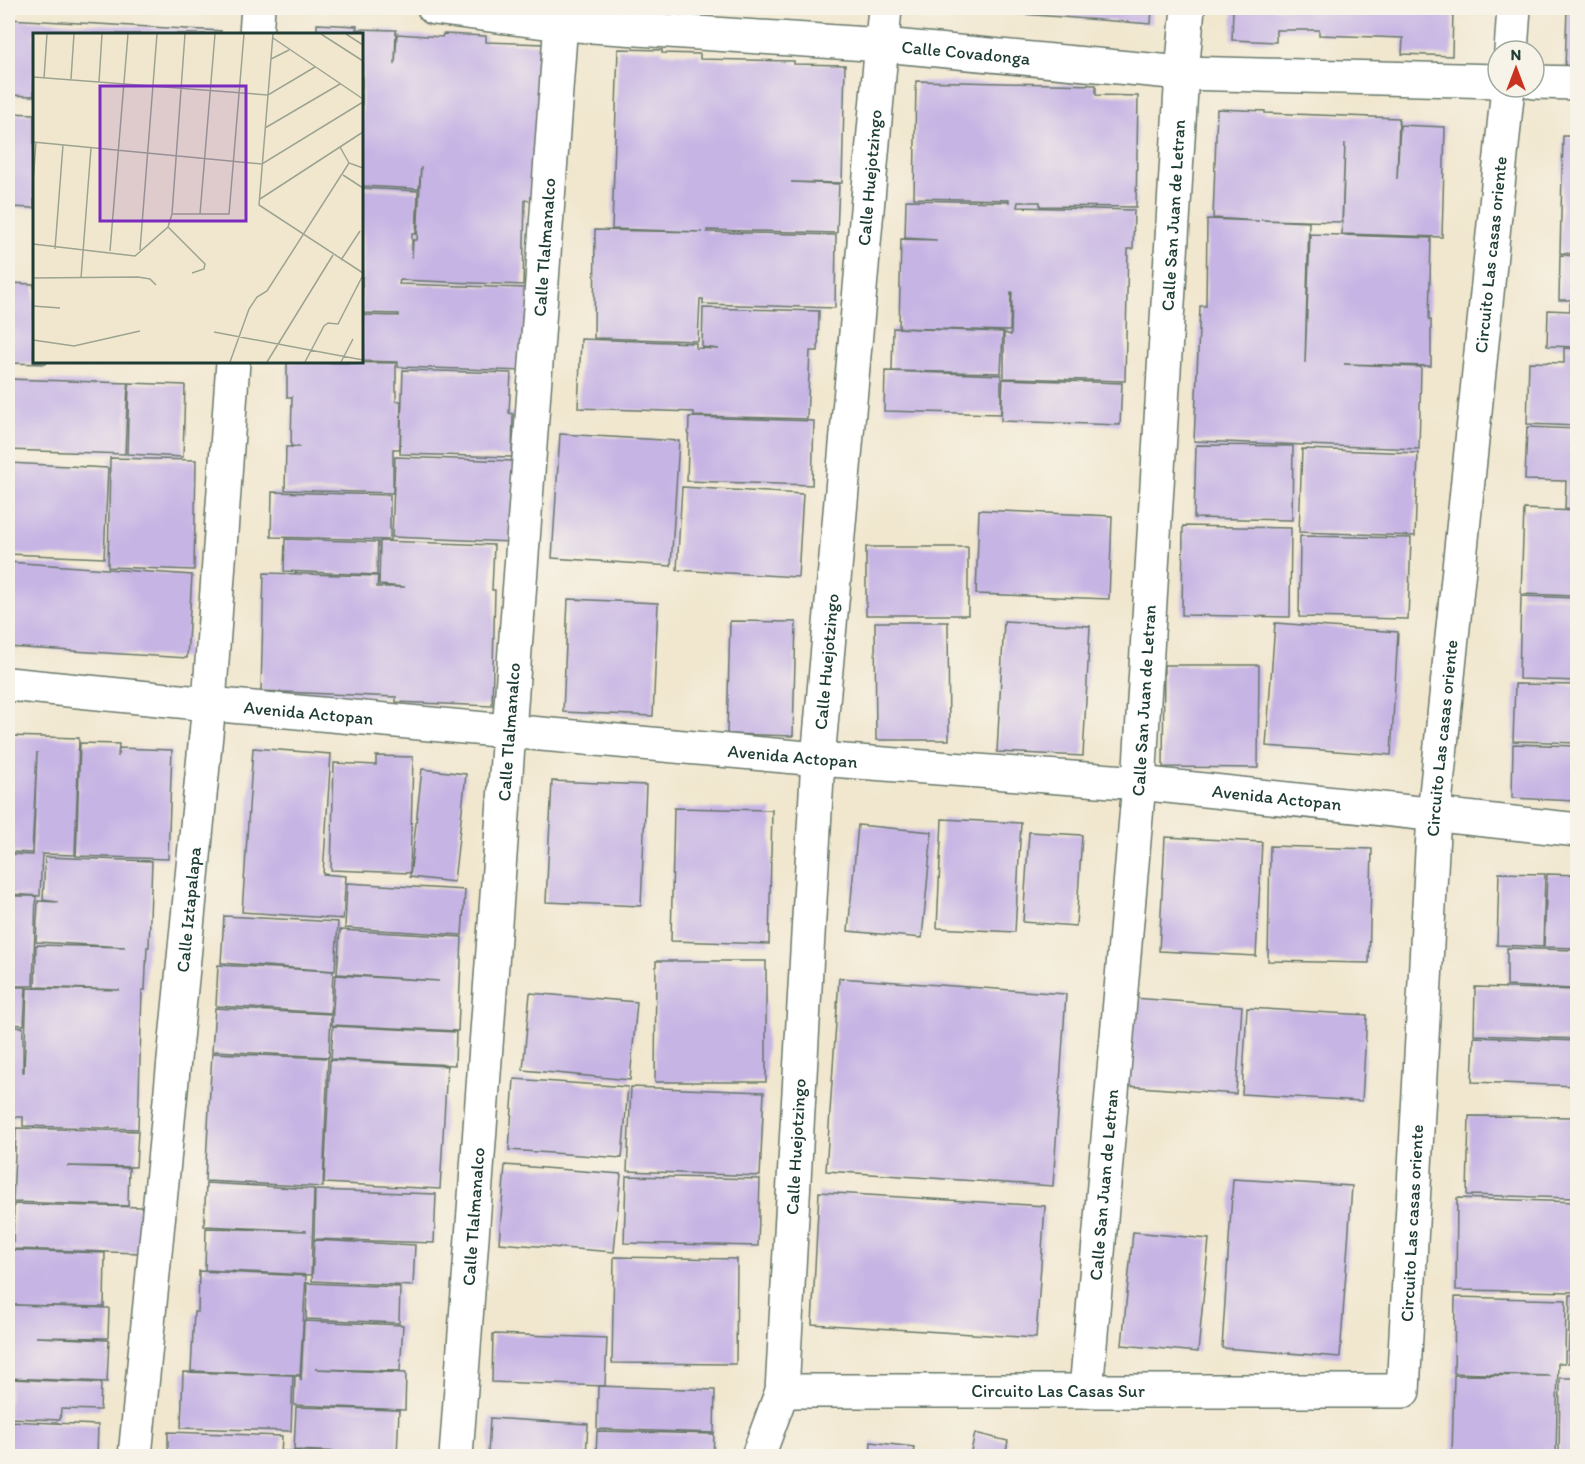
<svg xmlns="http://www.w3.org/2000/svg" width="1585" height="1464" font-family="Itim,sans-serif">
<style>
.building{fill:#c6b4e4}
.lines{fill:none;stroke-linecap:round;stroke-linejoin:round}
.minor-casing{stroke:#68786a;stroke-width:36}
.minor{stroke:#fff;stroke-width:33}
.labels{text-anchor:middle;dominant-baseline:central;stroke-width:4.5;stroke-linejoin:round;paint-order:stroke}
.street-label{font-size:18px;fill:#1f3d34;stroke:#f7f3e8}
.inset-road{fill:none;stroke:#9da391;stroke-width:1.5}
.view{fill:#7b2cbf;fill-opacity:0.15;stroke:#7b2cbf;stroke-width:3}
.inset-edge{fill:none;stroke:#1f3d34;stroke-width:3}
</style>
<rect width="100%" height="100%" fill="#f7f3e8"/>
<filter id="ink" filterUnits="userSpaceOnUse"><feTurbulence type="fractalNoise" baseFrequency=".0167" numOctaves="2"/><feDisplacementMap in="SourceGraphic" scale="12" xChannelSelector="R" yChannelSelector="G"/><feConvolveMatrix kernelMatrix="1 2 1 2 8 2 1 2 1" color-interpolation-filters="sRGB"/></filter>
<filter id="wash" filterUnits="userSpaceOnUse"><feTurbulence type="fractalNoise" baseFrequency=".008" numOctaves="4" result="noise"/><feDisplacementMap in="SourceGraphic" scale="24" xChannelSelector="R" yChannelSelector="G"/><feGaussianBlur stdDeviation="1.35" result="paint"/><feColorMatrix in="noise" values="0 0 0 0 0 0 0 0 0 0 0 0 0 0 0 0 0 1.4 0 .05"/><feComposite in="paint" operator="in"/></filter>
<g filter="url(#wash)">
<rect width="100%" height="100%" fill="#f1e7cf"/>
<g id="blocks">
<g class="building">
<path d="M931,8H1152L1151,24L1010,13V11L973,10V12L931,9Z"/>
<path d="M1233,8H1453L1452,56L1402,54L1403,38L1319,35V30H1276V42L1232,40Z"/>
<path d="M1567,8H1578V69H1565Z"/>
<path d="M8,19L221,31L220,34H34V96L8,95Z"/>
<path d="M317,24L357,26L356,29L396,30L395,64L397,34L442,37L443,34L486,36V42L545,44L535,201L525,200L523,285L400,280L399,284L529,288V371L398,367V362L362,361V315L399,316V314L362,313V188L418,191L416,234H412V258L413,240H417L421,167L419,189L362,186V34H317Z"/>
<path d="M618,49L662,50V53L700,54V59L794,61V64L845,65L842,183L791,182L839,184L837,233L707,230V232L836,235L835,308L703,304V299H700L698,341L594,338L595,230L702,232L612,229Z"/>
<path d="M916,81L1096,85V95L1138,96L1136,207L1040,206V202H1018L1017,207L1134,210L1133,249H1128L1125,381L1004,378V333L1011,335L1012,292H1011L1010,331L899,328L901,239L937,240L905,238L906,200L1009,202V200L914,198Z"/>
<path d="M1217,109L1265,111V113L1399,118L1397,179L1400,125L1445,127L1442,237L1342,234L1345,143L1342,222L1261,220L1309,222L1305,363L1310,234L1431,238L1429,320H1431V366L1344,364L1421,367L1419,449L1194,441L1200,306H1206L1207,219L1259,221L1213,218Z"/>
<path d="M8,113L34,114V208L8,207Z"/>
<path d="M1563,136H1578V254L1560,253Z"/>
<path d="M1560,255L1578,256V300H1559Z"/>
<path d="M8,283L34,284V362H46V364L8,363Z"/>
<path d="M1570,303H1578V347L1547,346L1548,310L1570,311Z"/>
<path d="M703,308L819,311L818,351H810L807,419L694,416V412L578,408L581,339L696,343V348L719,349L702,347Z"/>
<path d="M893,328L1003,332L1001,373L892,371Z"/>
<path d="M1564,348L1578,349V426L1527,424L1529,362L1564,363Z"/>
<path d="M287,362L396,363V401H401L400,449H393V493L285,490L286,447H300L291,446L292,397H287Z"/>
<path d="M403,370L511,373L509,413L513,414L512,457L400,454Z"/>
<path d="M885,371L1001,375V414L884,411Z"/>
<path d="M8,379L128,383L125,454L8,450Z"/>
<path d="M1003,379L1122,383L1120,425L1001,421Z"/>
<path d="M129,383L185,385L183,457L127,454Z"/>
<path d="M689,417L814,421L812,485L687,481Z"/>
<path d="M1527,427L1578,429V510L1565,509L1566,481L1525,480Z"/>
<path d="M560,434L679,441L671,566L552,558Z"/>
<path d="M1196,445L1293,446L1292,520L1194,518Z"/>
<path d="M1302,449L1418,453L1415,536L1299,532Z"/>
<path d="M395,457L515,461L512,542L392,537Z"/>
<path d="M110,458L196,460L194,570L108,567Z"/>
<path d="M8,463L108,468L104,558L8,554Z"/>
<path d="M682,487L803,494L798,577L677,570Z"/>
<path d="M272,492L390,495V540L271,537Z"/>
<path d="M1524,509L1578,511V596L1521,594Z"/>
<path d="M979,510L1112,516L1109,599L976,594Z"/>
<path d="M1183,526L1291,528L1290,617L1182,615Z"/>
<path d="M1300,536L1411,538L1408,619L1299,617Z"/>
<path d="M285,539L378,542L377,575L284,571Z"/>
<path d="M380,541L494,545L492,590H495L492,706L396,702V697L261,691L264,573L378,576L377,587H405L379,585Z"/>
<rect x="866" y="547" width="102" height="68"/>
<path d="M8,562L192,575L187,658L8,647Z"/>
<path d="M1521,596L1578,598V681L1519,679Z"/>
<path d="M568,599L658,603L653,716L563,712Z"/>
<path d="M730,621L796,622L793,736L727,734Z"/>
<path d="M1004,621L1090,626L1083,756L997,752Z"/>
<path d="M875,622H948L949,740H876Z"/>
<path d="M1275,623L1398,632L1391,755L1266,746Z"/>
<path d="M1164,665H1259L1258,768L1163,767Z"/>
<path d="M1515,684L1578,685V743L1513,741Z"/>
<path d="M8,736L79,738L75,855L42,854L40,896L8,894V854L33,855L37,752L32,853L8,852Z"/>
<path d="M80,743L119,744L118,757L119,748L172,750L168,859L76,856Z"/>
<path d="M1513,744L1577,746L1576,801L1512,798Z"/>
<path d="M253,748L331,754L323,874L346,876L343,919L242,912Z"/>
<path d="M376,756L413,757L410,873L331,870L334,763L376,765Z"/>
<path d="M422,769L466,774L454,882L410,877Z"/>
<path d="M552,781L646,785L641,906L546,902Z"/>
<path d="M674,808L772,810L769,944L671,941Z"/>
<path d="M942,819L1021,823L1015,932L937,928Z"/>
<path d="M858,825L932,832L922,938L848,931Z"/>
<path d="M1029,832L1082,835L1076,926L1023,922Z"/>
<path d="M1165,837L1262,842L1256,956L1159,951Z"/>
<path d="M1270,846L1372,849L1369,963L1268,961Z"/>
<path d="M45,857L152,861L149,947H147L145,990H142L138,1129L23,1126V1117H8V1027H23V1072H24L27,988L120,990L35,987L36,945L125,947L36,942L38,901L58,902L43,900Z"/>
<path d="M1499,873L1545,874L1543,947L1497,945Z"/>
<path d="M1547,874L1578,875L1577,948L1544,947Z"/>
<path d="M347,883L465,890L462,935L345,928Z"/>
<path d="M8,896H36L33,986H8Z"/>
<path d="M224,916L338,922L335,971L221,963Z"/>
<path d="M340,930L462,937L458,1031L332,1025L335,975L439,981L337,974Z"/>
<path d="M1507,948L1574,950L1573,989L1507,986Z"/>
<path d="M656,961H766V1082H655Z"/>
<path d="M218,965L333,971L331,1013L216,1006Z"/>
<path d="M839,978L1066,994L1053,1186L826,1171Z"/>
<path d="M8,987H26L24,1025L8,1024Z"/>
<path d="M1475,987L1578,990V1039L1474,1035Z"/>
<path d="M530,993L637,1002L630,1080L523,1070Z"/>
<path d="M1133,998L1242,1006L1236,1094L1126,1086Z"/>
<path d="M215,1008L331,1014L329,1057L212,1051Z"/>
<path d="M1247,1008L1367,1015L1362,1101L1242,1094Z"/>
<path d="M333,1026L456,1032L455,1065L331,1059Z"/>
<path d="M1474,1037L1578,1041V1086L1472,1082Z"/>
<path d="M212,1053L328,1058L323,1187L205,1181Z"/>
<path d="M330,1060L447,1066L440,1189L324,1183Z"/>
<path d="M514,1079L628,1087L622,1158L509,1150Z"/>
<path d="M631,1087L764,1092L760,1176L627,1171Z"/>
<path d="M1469,1116L1578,1117L1576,1198L1467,1195Z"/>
<path d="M8,1118H14L13,1150H8Z"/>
<path d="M16,1128L138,1131L136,1167L67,1166L129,1168L128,1206L13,1202Z"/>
<path d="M505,1165L621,1174L614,1252L499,1243Z"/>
<path d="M626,1176L760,1179L758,1246L624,1243Z"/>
<path d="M1233,1179L1352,1186L1340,1357L1222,1348Z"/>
<path d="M206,1183L314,1189L311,1275L205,1270L206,1228L307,1231L204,1226Z"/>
<path d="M315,1190L436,1194L434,1243L314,1239Z"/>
<path d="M819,1192L1045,1206L1036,1338L812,1324Z"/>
<path d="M1457,1198L1576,1202L1575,1292L1456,1290Z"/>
<path d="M14,1204L142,1207L140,1253L13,1249Z"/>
<path d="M1133,1232L1209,1239L1198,1352L1122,1345Z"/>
<path d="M314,1240L415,1245L413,1286L312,1281Z"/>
<path d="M8,1250L105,1253L104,1307L15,1305L109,1308L108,1338L36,1337L109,1340L107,1382L9,1378Z"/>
<path d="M614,1257L737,1259L736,1364L612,1363Z"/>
<path d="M199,1271L306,1276L300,1375L191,1371L194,1312H198Z"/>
<path d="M307,1283L400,1287L399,1323L306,1319Z"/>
<path d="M1570,1295H1578V1364L1568,1363Z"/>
<path d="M1455,1297L1566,1300L1565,1363H1558L1556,1456H1452L1454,1375L1551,1376L1454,1373Z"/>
<path d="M304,1321L403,1325L400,1371L315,1369L406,1373L405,1410L294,1405L295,1376H300L301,1381Z"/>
<path d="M493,1334L607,1338L605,1386L492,1382Z"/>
<path d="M183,1372L293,1375L291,1431L181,1428Z"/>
<path d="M1560,1378H1578V1456H1559Z"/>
<path d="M10,1379L101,1383L100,1410L61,1409L60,1420L8,1418Z"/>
<path d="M598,1386L715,1390L714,1433L597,1429Z"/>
<path d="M296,1407L399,1410L397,1456H283V1451L370,1453L294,1450Z"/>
<path d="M490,1418L588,1424L586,1456H488Z"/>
<path d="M8,1421L98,1425L97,1456H8Z"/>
<path d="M597,1431L714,1434L713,1456H596Z"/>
<path d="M168,1432L282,1436L281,1456H168Z"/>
<path d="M975,1433L1008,1441L1005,1456H970Z"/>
<path d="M871,1442L914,1447L913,1456H870Z"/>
</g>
</g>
</g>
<g filter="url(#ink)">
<use href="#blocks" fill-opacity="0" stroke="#68786a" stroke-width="1.5"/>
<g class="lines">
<defs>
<g id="minor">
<path id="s1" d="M434,8L561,24L883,45L1182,73L1498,81"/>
<path d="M256,34L258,8"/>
<path d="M1511,51L1514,8"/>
<path d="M1534,82L1578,83"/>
<path id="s2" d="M8,684L209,704L818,759L1139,783L1578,830"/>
<path id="s3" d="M782,1391H1403L1434,814L1508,87"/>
<path id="s4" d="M1086,1391L1139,783L1182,73L1188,8"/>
<path id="s5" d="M135,1456L209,704L233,362"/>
<path id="s6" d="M456,1456L562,8"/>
<path id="s7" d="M758,1456L782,1391L818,759L885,8"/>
</g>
</defs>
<use href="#minor" class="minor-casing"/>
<use href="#minor" class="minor"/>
</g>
</g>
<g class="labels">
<g class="street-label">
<text stroke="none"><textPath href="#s1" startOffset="534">Calle Covadonga</textPath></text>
<text stroke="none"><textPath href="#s7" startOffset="1286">Calle Huejotzingo</textPath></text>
<text stroke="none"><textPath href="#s4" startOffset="1179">Calle San Juan de Letran</textPath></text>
<text stroke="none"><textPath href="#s6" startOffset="1212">Calle Tlalmanalco</textPath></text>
<text stroke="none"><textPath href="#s3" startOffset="1761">Circuito Las casas oriente</textPath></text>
<text stroke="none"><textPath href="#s7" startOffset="800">Calle Huejotzingo</textPath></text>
<text stroke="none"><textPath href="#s4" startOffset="693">Calle San Juan de Letran</textPath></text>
<text stroke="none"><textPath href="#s2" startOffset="302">Avenida Actopan</textPath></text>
<text stroke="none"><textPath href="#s6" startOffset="726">Calle Tlalmanalco</textPath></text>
<text stroke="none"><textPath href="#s3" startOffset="1275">Circuito Las casas oriente</textPath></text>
<text stroke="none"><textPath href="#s2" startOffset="788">Avenida Actopan</textPath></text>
<text stroke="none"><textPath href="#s2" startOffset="1274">Avenida Actopan</textPath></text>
<text stroke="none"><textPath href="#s5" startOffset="549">Calle Iztapalapa</textPath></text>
<text stroke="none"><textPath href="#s7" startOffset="314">Calle Huejotzingo</textPath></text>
<text stroke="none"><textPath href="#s4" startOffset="207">Calle San Juan de Letran</textPath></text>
<text stroke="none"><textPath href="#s6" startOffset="240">Calle Tlalmanalco</textPath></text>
<text stroke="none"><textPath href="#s3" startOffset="789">Circuito Las casas oriente</textPath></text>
<text stroke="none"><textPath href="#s3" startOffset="276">Circuito Las Casas Sur</textPath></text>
</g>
</g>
<g transform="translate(33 33)">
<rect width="330" height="330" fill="#f1e7cf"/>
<path class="inset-road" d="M240,1L226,172L330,240M288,1L330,28M313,1L330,12M240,5L330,66M238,26L256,17M0,44L235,62L282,34M11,45L14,1M38,46L41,1M66,49L69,1M232,95L307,51M0,109L229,131L330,69M307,114L316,130L330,135M310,142L330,155M0,150L3,109M227,166L330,99M139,181H196L211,1M167,181L182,1M135,194L172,231L171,236L159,240M0,211L102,223L135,194L139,181L152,1M22,216L30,112M107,217L124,1M77,218L95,1M308,227L327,198M0,245L105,244L117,246L123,252M48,245L58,115M0,273L27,275M181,299L330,327M0,307L41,313L107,298M197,329L216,276L224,264L234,258L316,130M234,329L300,222M272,329L291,293L295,290L305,291L330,242M308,329L320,306"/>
<path class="view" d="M67,53H213V188H67Z"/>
<rect width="330" height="330" class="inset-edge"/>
</g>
<rect width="1585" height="1464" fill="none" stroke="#f7f3e8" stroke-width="30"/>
<g transform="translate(1516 69)"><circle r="28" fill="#f7f3e8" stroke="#a1aaa0" stroke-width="1.5"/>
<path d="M0-4.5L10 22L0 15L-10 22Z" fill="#c8321e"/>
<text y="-9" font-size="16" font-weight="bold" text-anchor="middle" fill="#1f3d34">N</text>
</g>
</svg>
